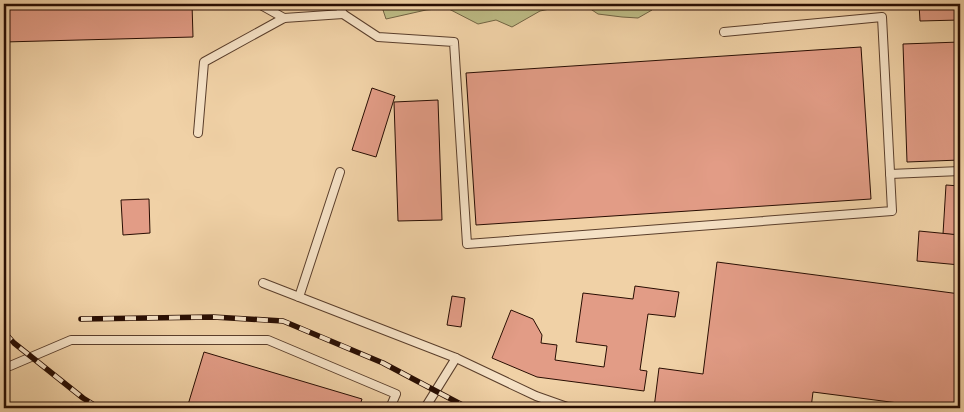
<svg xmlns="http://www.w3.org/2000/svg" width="964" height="412" font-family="Vollkorn,serif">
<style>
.green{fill:#bcba84;stroke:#726443}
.building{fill:#e29c86;stroke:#280d02}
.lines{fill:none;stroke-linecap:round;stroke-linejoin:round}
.service-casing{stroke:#5a3e2b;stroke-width:10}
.service{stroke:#f5e1c5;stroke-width:8}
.rail-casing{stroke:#280d02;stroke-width:5.5}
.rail{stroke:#f5e1c5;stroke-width:4;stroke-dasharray:11;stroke-linecap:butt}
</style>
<rect width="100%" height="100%" fill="#f0d1a6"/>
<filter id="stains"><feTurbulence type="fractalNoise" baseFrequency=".004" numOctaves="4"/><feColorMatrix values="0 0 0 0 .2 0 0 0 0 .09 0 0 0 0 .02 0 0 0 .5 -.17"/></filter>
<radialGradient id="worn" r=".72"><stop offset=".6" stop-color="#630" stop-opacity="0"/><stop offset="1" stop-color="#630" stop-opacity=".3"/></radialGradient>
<g class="green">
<path d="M381,4H573L540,11L512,27L496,20L478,24L447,8L426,10L386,19Z"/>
<path d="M583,4H653L652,10L638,18L622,17L598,14Z"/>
</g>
<g class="building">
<path d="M4,4H192L193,37L4,42Z"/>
<path d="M919,4H960V20L920,21Z"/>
<path d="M960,42V160L907,162L903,44Z"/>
<path d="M861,47L871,199L476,225L466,73Z"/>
<path d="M372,88L395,96L376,157L352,150Z"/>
<path d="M438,100L442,220L398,221L394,102Z"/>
<path d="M946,185L960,186V235L943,234Z"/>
<path d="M149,199L150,233L123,235L121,200Z"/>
<path d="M919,231L960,235V265L917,261Z"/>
<path d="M717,262L960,294V408H937L813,392L811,408H654L659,368L703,374Z"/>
<path d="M635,286L679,292L675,317L648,314L640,370L647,371L644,391L537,377L492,358L511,310L533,319L542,335L541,343L557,345L555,360L604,367L607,346L576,342L583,293L633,299Z"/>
<path d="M452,296L465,298L461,327L447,325Z"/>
<path d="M204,352L362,399L359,408H187Z"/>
</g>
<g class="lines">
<defs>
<g id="service">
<path d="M259,4L284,18"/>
<path d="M338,4L343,14L378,37L454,42L467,244L892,211L882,17L724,32"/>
<path d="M198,133L204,62L284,18L343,14"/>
<path d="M890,174L960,171"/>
<path d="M263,283L456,358L536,396L570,408"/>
<path d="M299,297L340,172"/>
<path d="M4,364L10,366L71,340H268L396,394L390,408"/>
<path d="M425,408L456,358"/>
</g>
</defs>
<use href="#service" class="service-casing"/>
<use href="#service" class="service"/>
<defs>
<g id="rail">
<path d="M81,319L213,317L283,321L383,363L468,408"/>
<path d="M4,332L14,343L83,398L99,408"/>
</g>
</defs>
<use href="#rail" class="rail-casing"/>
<use href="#rail" class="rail"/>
</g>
<rect width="964" height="412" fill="none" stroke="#f0d1a6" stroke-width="20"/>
<rect x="5" y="5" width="954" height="402" fill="none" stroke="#280d02" stroke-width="2.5"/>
<rect x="10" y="10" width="944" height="392" fill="none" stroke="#280d02"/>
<rect width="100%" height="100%" filter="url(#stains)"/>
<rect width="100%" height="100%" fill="url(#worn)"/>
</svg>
